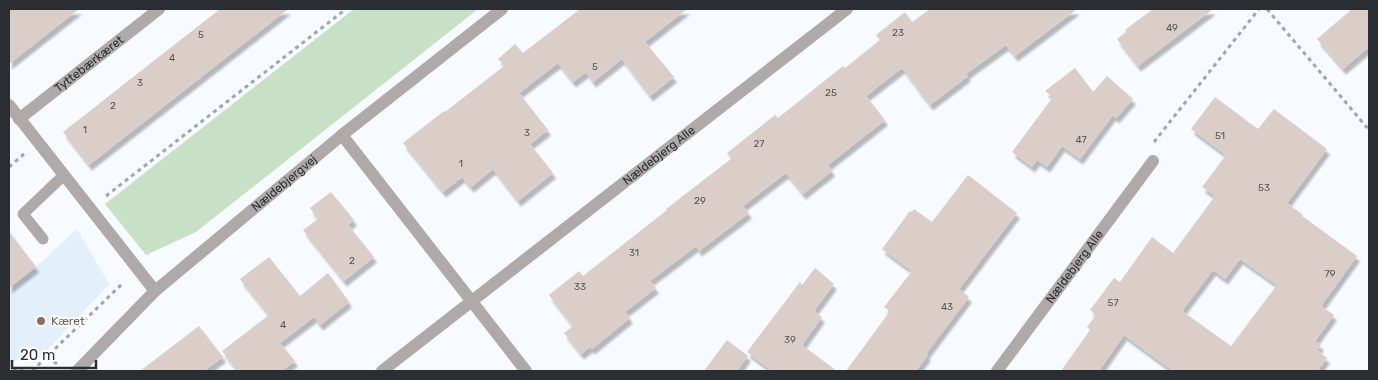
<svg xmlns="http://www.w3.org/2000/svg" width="1378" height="380" font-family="Rubik,sans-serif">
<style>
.built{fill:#e4effc}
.green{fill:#c8e0c6}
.building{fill:#dbcec9;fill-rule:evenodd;filter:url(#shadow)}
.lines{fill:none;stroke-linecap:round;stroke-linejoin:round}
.path{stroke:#a2a5a9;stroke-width:3;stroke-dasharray:4 4;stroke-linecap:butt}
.service{stroke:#afa9a8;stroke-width:11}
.minor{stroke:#afa9a8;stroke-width:12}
.tertiary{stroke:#afa9a8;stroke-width:12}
.education-dot{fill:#8d6e63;stroke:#fff;stroke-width:2}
.labels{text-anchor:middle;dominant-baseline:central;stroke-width:4;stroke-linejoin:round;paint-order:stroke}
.number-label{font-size:10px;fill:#565557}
.street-label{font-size:12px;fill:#2a2d31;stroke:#fff}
.education-label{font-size:12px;fill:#785e54;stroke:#fff;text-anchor:start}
</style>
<defs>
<filter id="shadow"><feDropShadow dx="3" dy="5.5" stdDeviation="1" flood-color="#0004"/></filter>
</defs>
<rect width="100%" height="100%" fill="#f7fafe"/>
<path class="built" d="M9,229L36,267L77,229L109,284L35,363L18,359L9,366Z"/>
<path class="green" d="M354,9H478L196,232L146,255L105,204Z"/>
<g class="building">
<path d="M9,9H79L9,64Z"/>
<path d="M220,9H288L89,165L63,132Z"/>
<path d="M580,9H687L645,42L674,77L650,96L622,59L593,82L586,72L573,82L558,63L519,93L548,130L530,144L553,173L518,201L493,169L471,187L462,177L443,192L403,143L444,111L445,112L504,66L498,59L515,44L523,53Z"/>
<path d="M930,9H1077L1015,56L1006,45L966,74L968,76L930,105L902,68L866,96L885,120L828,165L832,171L803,194L786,173L743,206L749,213L699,251L696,246L650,281L656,288L625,312L630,318L592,349L590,347L581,354L564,333L573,326L549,295L579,271L583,276L667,210L666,209L731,159L727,153L775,115L778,118L843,66L845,68L880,40L876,35L905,12L912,22Z"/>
<path d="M1153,9H1213L1138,66L1117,39L1126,32L1125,30Z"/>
<path d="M1352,9H1369V47L1343,69L1317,39Z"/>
<path d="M1075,68L1093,92L1107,76L1133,99L1116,118L1113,115L1080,159L1062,146L1047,167L1037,160L1032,167L1012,152L1053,97L1045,91Z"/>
<path d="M1215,97L1258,129L1274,109L1327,149L1287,203L1303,215L1302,216L1357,256L1321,306L1334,315L1315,341L1321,345L1317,350L1327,358L1317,371H1173L1124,335L1099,371H1061L1090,330L1087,327L1096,315L1090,310L1114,278L1120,282L1152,237L1173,253L1215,196L1202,187L1226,155L1191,129ZM1240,259L1277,285L1231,346L1182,311L1213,270L1225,279Z"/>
<path d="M968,175L1017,213L959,289L969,297L926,354L928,355L916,371H846L890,311L884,307L912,271L882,249L910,211L912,212L914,209L932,222Z"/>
<path d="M331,192L354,220L348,225L374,257L344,281L303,230L318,219L310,208Z"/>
<path d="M9,232L36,267L9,288Z"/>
<path d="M269,257L300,296L328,273L349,302L320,325L314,317L280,343L295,361L281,371H238L222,351L269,315L240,279Z"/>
<path d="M815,268L834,284L814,311L822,317L802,345L837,371H772L747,352L800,282L802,285Z"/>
<path d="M199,326L223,357L204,371H140Z"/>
<path d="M727,340L748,356L737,371H704Z"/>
</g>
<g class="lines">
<g class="path">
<path d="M1267,9L1369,130"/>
<path d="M1154,142L1259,9"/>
<path d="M9,167L24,154"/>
<path d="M106,196L346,9"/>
<path d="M48,356L59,366"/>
<path d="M13,371L18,368L23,371"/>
<path d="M32,371L123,283"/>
</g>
<path class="service" d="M43,239L23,214L64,175"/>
<g class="minor">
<path d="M9,105L155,291"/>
<path id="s1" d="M19,119L159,9"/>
<path d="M342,135L526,371"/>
<path id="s2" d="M382,371L847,9"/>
<path id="s3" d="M997,371L1153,161"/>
</g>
<path class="tertiary" id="s4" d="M77,371L155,291L342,135L502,9"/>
</g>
<circle class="education-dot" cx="41" cy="321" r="5"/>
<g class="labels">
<g class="number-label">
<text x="1172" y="28">49</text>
<text x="898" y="33">23</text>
<text x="201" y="35">5</text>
<text x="172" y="58">4</text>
<text x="595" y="67">5</text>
<text x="140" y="83">3</text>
<text x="831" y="93">25</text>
<text x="113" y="106">2</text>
<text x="85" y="130">1</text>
<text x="527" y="133">3</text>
<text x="1220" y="136">51</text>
<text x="1081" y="140">47</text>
<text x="759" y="144">27</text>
<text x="461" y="164">1</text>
<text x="1264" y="188">53</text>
<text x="700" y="201">29</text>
<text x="634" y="253">31</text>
<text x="352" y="261">2</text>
<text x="1330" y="274">79</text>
<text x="580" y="287">33</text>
<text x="1113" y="303">57</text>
<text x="947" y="307">43</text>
<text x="283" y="325">4</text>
<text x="790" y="340">39</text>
</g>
<g class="street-label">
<text stroke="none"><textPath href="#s1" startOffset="89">Tyttebærkæret</textPath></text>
<text stroke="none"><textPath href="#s2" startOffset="351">Nældebjerg Alle</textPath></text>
<text stroke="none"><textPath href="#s4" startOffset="280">Nældebjergvej</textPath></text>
<text stroke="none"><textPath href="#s3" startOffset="130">Nældebjerg Alle</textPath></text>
</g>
<g class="education-label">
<text x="51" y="321">Kæret</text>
</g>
</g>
<rect width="1378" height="380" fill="none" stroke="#2a2d31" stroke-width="20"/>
<path d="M12 360v8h84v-8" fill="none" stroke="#2a2d31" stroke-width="2.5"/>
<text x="20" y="360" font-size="15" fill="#2a2d31" stroke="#ffffff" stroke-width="4" paint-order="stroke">20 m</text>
</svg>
